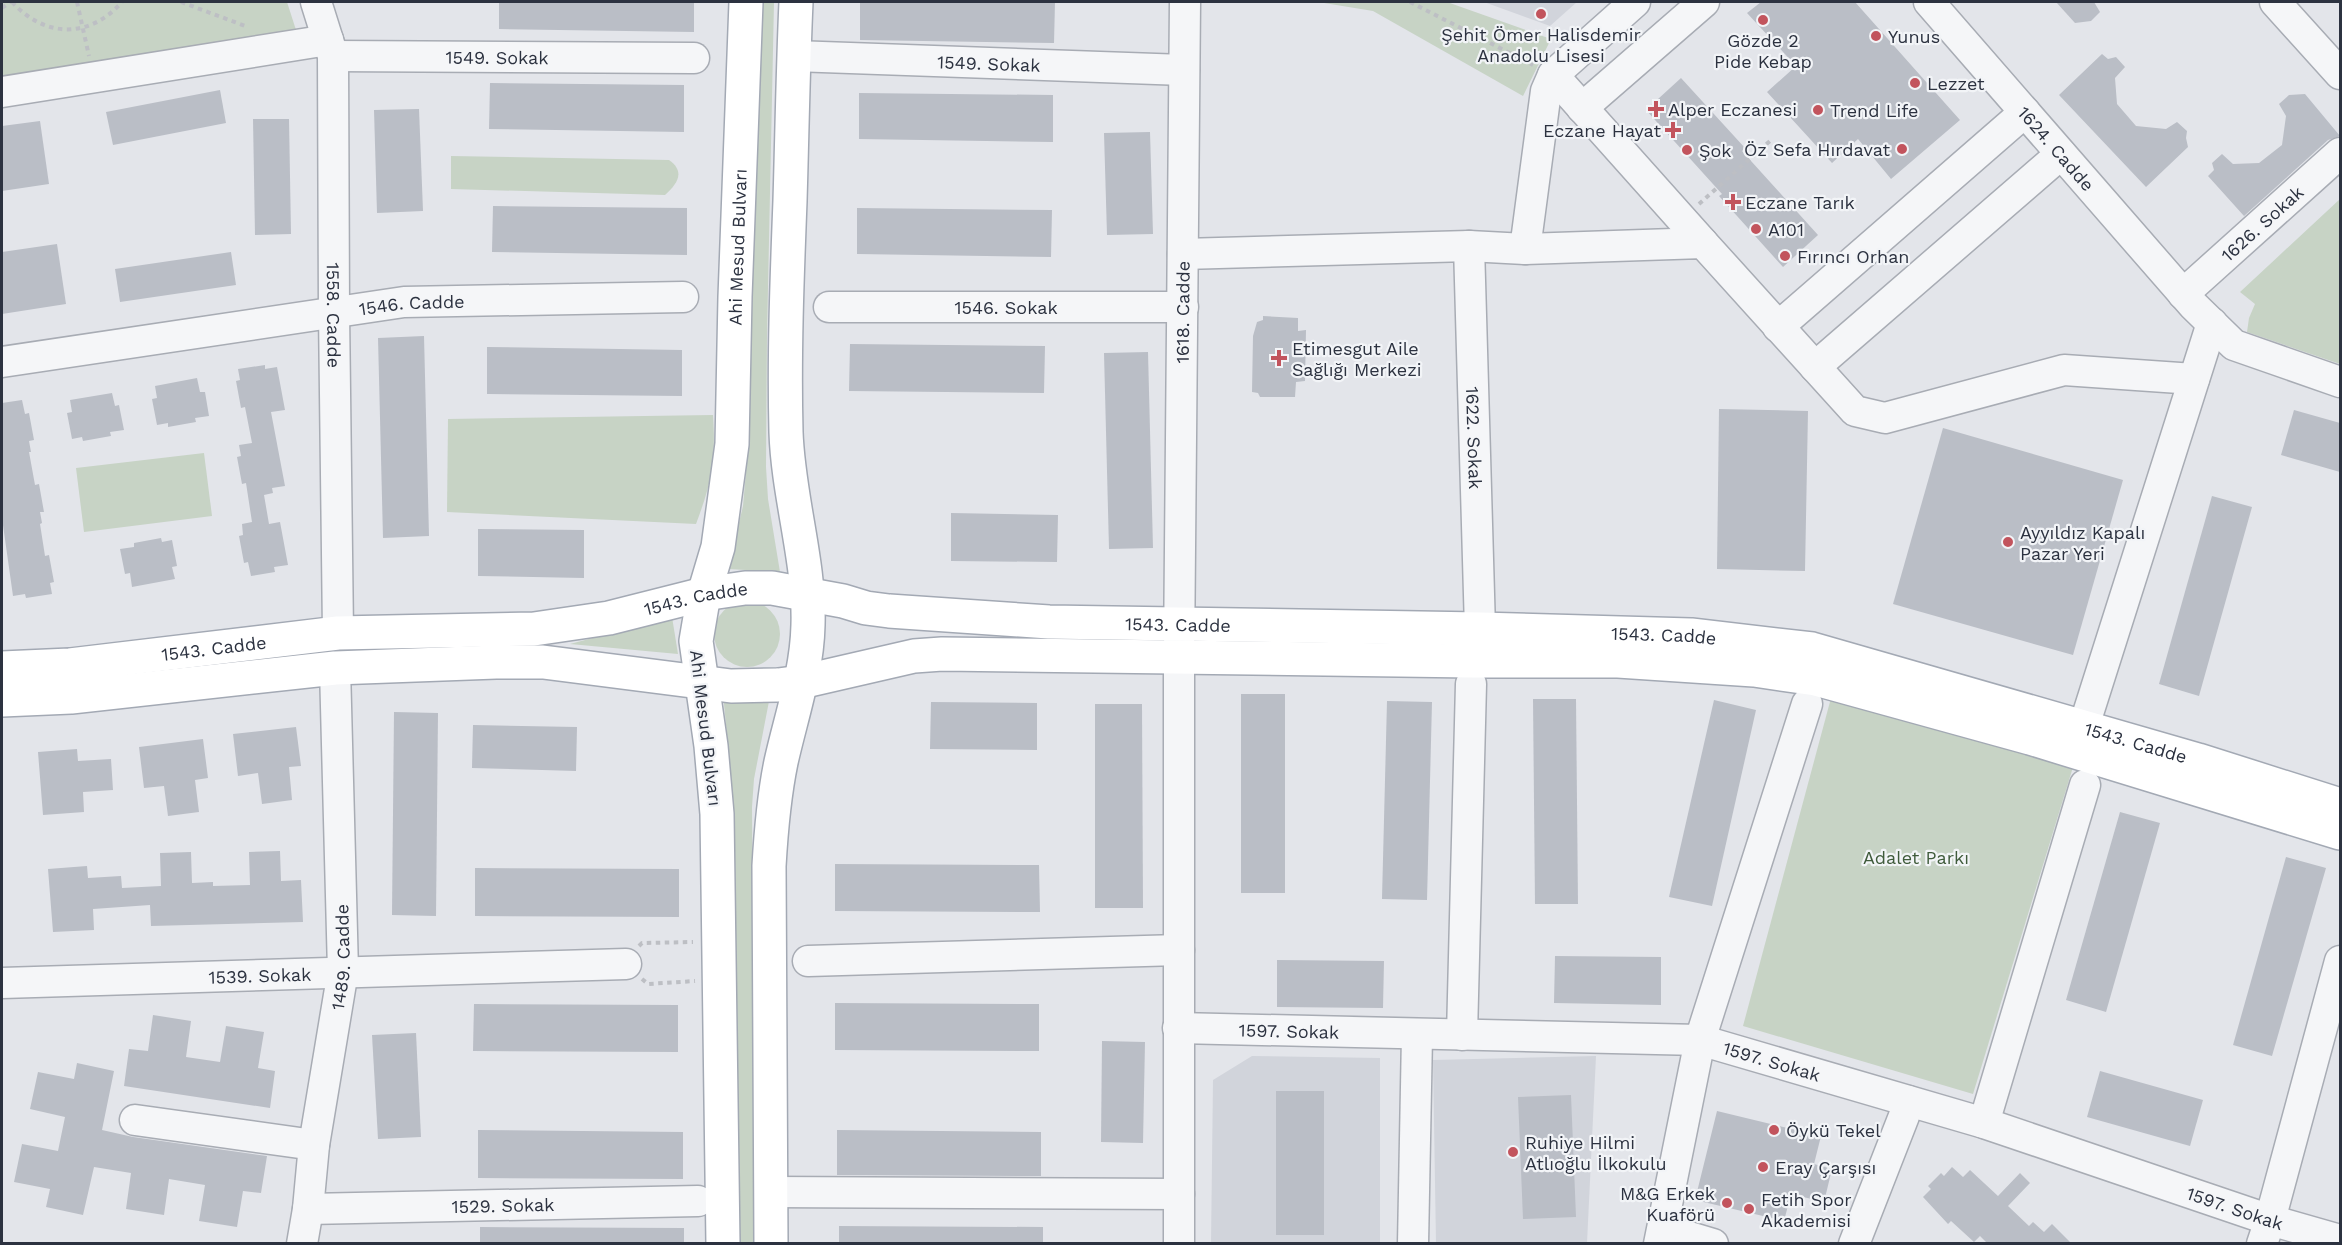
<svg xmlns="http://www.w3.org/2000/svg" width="2342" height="1245" font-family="'Work Sans',sans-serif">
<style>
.built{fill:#d1d4db}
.green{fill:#c7d3c5}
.building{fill:#babec6}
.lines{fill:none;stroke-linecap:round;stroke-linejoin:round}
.minor-casing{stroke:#a8acb4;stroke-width:33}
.major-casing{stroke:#a3a9b4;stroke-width:36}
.path{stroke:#bdbfc4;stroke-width:4;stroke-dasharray:4.5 4.5;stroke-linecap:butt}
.minor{stroke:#f5f6f8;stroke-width:30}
.major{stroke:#fff;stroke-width:33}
.poi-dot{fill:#c2545d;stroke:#f2f4f7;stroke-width:2}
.labels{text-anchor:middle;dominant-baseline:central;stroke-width:4.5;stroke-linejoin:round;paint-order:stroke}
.poi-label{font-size:18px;fill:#2c3240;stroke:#f2f4f7;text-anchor:start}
.street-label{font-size:18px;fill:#2c3240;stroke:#f2f4f7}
.park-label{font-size:18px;fill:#3f5b3b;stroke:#f2f4f7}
</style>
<rect width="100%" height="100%" fill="#e3e5ea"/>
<g class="built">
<path d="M1484,2H1577L1550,26Z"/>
<path d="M1252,1056L1380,1058V1243L1211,1244L1213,1080Z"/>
<path d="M1596,1056L1587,1243H1436L1433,1060Z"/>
</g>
<g class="green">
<path d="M2,2H287L296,30L2,78Z"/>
<path d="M759,2H774L767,336L766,467L768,499L780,572L728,569L743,506L749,437Z"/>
<path d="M1318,2H1447L1551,39L1523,96L1373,11Z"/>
<path d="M451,156L669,160C686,172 677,184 665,195L451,189Z"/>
<path d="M2340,199V364L2247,332L2249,318L2255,304L2240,292Z"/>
<path d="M713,415C716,461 712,481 696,524L447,512L448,419Z"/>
<path d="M204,453L212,516L84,532L76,468Z"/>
<circle cx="747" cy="634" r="33"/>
<path d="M672,617L678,654L570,644Z"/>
<path d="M723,694L770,696L754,779L752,807L755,1243H738L735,888L732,786Z"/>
<path d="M1831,698L2073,767L1973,1094L1743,1026Z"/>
</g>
<g class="building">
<path d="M499,2H694V32L499,29Z"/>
<path d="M860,2H1055L1054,43L860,40Z"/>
<path d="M1761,2H1855L1960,120L1891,179L1858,139L1832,163L1767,92L1796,66L1747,13Z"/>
<path d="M2056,2H2094L2100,12L2091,21L2075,23Z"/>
<path d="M2102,54L2108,59L2116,57L2125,67L2115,78L2117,104L2136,126L2166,129L2177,122L2187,131L2186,138L2188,147L2146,187L2059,95Z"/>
<path d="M1681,78L1745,148L1742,151L1818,235L1783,267L1719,196L1722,194L1646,110Z"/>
<path d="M490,83L684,85V132L489,129Z"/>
<path d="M220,90L226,123L113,145L106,112Z"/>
<path d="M859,93L1053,95V142L859,139Z"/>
<path d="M2305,94L2340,136L2328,140L2244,216L2208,176L2214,170L2212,163L2222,154L2233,164L2259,163L2282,145L2286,116L2279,104L2289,95Z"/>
<path d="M419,109L423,211L377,213L374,110Z"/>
<path d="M253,119H289L291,234L255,235Z"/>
<path d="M40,121L49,184L2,191V126Z"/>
<path d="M1150,132L1153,234L1107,235L1104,133Z"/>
<path d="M493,206L687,208V255L492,252Z"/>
<path d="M857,208L1052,210L1051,257L857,254Z"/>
<path d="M57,244L66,304L2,314V252Z"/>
<path d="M231,252L236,285L120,302L115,269Z"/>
<path d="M1263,316L1298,318V331L1306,330L1305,381L1296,382L1295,397H1260L1258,393L1252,392L1253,336L1257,322L1263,320Z"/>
<path d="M424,336L429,536L383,538L378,338Z"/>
<path d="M850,344L1045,346L1044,393L849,391Z"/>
<path d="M487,347L682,350V396L487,394Z"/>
<path d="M1148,352L1153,548L1109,549L1104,353Z"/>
<path d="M265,365V369L277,367L285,410L271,412L285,486L272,488L273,493L264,495L269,524L280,522L288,565L274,567L275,572L251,576L248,562L244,563L239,536L243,535L242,524L252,522L246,483L242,484L237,457L241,456L239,445L252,443L245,407L241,408L236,381L240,380L238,369Z"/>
<path d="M197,378L200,392H205L209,416L195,418L196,422L168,427V423L157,425L152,399L157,398L155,386Z"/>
<path d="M112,393L115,406L119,405L124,430L110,432L111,436L83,441L82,437L72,439L67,413L72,412L70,400Z"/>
<path d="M22,400L25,414L29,413L34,440L29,441L31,452H29L35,485L39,484L44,512H40L42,523L40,524L45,556L49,555L54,582L50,583L52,594L26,598L25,594L13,596L2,518V403Z"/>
<path d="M1719,409L1808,411L1805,571L1717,569Z"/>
<path d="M2294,410L2340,423V472L2281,455Z"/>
<path d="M1943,428L2123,480L2073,655L1893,604Z"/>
<path d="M2212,496L2252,507L2199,696L2159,684Z"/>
<path d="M951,513L1058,515L1057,562L951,561Z"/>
<path d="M478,529L584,530V578L478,576Z"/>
<path d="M161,538L162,542L172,540L177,566L172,567L175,579L132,587L130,573L125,574L120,549L134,547V543Z"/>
<rect x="1241" y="694" width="44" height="199"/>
<path d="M1533,699H1576L1578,904H1535Z"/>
<path d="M1714,700L1756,710L1712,906L1669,897Z"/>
<path d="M1387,701L1432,702L1427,900L1382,899Z"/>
<path d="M931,702L1037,703V750L930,749Z"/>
<path d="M1095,704H1142L1143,908H1095Z"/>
<path d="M394,712L438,713L436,916L392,915Z"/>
<path d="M473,725L577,727L576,771L472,768Z"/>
<path d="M296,727L301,766L289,767L292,800L262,804L258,773L238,776L233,734Z"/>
<path d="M203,739L208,778L195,780L199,812L168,816L164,786L144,788L139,747Z"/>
<path d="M77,749L78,761L111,759L113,790L83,792L84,812L43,815L38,752Z"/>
<path d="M2120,812L2160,823L2106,1012L2066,1000Z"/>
<path d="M280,851L281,881L301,880L303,922L151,926L150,905L93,909L94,930L53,932L48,869L87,866L88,878L121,876L122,888L161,886L160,853L191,852L192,883L213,882V886L250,885L249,852Z"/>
<path d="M2286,857L2326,868L2272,1056L2233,1045Z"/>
<path d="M835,864L1039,865L1040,912L835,911Z"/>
<path d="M475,868L679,869V917L475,916Z"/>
<path d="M1555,956L1661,957V1005L1554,1003Z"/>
<path d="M1277,960L1384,961L1383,1008L1277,1007Z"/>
<path d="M835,1003L1039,1004V1051L835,1050Z"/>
<path d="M474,1004L678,1005V1052L473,1051Z"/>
<path d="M153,1015L191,1021L186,1057L220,1062L226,1026L264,1032L258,1068L275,1071L270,1108L124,1086L129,1049L148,1051Z"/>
<path d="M416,1033L421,1137L378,1139L372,1035Z"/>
<path d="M1102,1041L1145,1042L1143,1143L1101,1142Z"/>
<path d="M77,1063L114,1071L102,1130L133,1137L267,1156L261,1193L243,1191L237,1227L199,1221L205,1185L169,1179L164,1215L126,1209L131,1173L94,1167L83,1215L46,1207L50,1189L14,1182L22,1144L58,1151L65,1117L30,1109L38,1072L74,1079Z"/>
<path d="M2100,1071L2203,1100L2190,1146L2087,1117Z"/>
<rect x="1276" y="1091" width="48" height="144"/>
<path d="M1571,1095L1576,1217L1523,1219L1518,1097Z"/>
<path d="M1717,1111L1821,1136L1814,1164L1832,1169L1824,1202L1791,1194L1784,1221L1695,1200Z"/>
<path d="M478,1130L683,1132V1179L478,1178Z"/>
<path d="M837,1130L1041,1132V1176L837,1175Z"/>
<path d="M1952,1167L1963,1177L1970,1170L1998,1196L2020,1173L2030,1183L2008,1206L2029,1226L2033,1222L2044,1232L2052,1224L2072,1244H1988L1980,1236L1974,1242L1951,1221L1948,1224L1923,1197L1931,1189L1928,1186L1941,1173L1944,1176Z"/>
<path d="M839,1226L1043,1227V1244H839Z"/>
<path d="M480,1227L684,1228V1244H480Z"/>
</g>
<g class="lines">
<defs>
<g id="minor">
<path id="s1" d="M316,2L333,56L334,312L338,633"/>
<path id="s2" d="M1929,2L2193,305L2234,345L2340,382"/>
<path d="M2275,2L2340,74"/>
<path id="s3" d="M333,56L694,58"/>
<path id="s4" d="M794,56L1184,70"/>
<path d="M1553,75L1703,243"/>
<path d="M2,92L328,40"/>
<path d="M1582,108L1704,2"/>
<path id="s5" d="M1469,246L1480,629"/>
<path d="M1525,249L1546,91L1553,75L1635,2"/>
<path d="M1183,254L1469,246L1525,249L1703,243L1855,411L1885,418L2064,370L2194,379"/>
<path id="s6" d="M2183,294L2340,153"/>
<path id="s7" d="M829,307H1183"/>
<path d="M1778,327L2025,112"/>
<path id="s8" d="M2,362L404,302L683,297"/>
<path d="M1815,367L2061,154"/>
<path d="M2084,726L2212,323"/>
<path d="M808,961L1179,950"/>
<path id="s9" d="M2,983L626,964"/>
<path id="s10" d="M1178,1028L1700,1040L1984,1123L2270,1220L2340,1240"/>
<path d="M1462,1035L1471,684"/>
<path d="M135,1120L314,1145"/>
<path d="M1984,1123L2085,785"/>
<path d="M771,1192L1179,1194"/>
<path id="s11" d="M308,1209L698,1201"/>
<path d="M1663,1229L1713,1244"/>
<path id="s12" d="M302,1244L308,1209L314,1145L343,971L335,668"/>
<path id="s13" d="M1179,1244V657L1185,2"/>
<path d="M1413,1244L1417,1035"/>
<path d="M1659,1244L1700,1040L1807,704"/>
<path d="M1854,1244L1904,1116L1908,1101"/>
<path d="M2262,1244L2270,1220L2340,961"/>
</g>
<g id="major">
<path id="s14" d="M2,668L70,665L338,633L534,629L609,618L704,594L745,588H772L843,601L866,608L889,611L1049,622L1480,629L1691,635L1812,649L2198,760L2340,805"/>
<path d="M2,700L71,697L335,668L496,662H543L731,686L778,685L801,682L914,656L942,654L1472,661H1618L1754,670L1816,679L2030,738L2340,833"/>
<path id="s15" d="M723,1244L717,814L711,746L696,641L704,594L718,547L732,444L735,297L746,2"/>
<path d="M771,1244L769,866C771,831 774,796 781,762C791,717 807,672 808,625C810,562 788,496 786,432C784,355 787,278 790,201C792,134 793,68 796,2"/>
</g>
</defs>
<use href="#minor" class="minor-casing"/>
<use href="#major" class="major-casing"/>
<g class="path">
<path d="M12,2C45,38 89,39 122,2"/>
<path d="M77,2L89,56"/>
<path d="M181,2L248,27"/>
<path d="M1410,2L1533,65"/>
<path d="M2,8L10,2"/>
<path d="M1699,204L1770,141"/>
<path d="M639,946L642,943L693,942"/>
<path d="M642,979L648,984L695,981"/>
</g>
<use href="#minor" class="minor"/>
<use href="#major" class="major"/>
</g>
<g class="poi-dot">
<circle cx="1541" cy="14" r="6"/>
<circle cx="1763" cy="20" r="6"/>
<circle cx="1876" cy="36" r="6"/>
<circle cx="1915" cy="83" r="6"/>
<path d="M1653 100h6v6h6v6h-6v6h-6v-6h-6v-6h6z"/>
<circle cx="1818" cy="110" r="6"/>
<path d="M1670 121h6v6h6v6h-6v6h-6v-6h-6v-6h6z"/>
<circle cx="1902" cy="149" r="6"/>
<circle cx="1687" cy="150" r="6"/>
<path d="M1730 193h6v6h6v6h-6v6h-6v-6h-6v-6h6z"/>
<circle cx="1756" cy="229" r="6"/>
<circle cx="1785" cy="256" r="6"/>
<path d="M1276 349h6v6h6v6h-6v6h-6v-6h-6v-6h6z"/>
<circle cx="2008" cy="542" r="6"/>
<circle cx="1774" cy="1130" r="6"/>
<circle cx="1513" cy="1152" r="6"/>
<circle cx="1763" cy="1167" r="6"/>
<circle cx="1727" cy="1203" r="6"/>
<circle cx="1749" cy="1209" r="6"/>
</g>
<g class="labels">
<g class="poi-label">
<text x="1541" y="34" text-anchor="middle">Şehit Ömer Halisdemir<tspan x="1541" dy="21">Anadolu Lisesi</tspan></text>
<text x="1888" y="36">Yunus</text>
<text x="1763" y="40" text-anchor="middle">Gözde 2<tspan x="1763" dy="21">Pide Kebap</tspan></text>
<text x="1927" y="83">Lezzet</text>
<text x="1668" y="109">Alper Eczanesi</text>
<text x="1830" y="110">Trend Life</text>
<text x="1661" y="130" text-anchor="end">Eczane Hayat</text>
<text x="1890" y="149" text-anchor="end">Öz Sefa Hırdavat</text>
<text x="1699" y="150">Şok</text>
<text x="1745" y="202">Eczane Tarık</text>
<text x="1768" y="229">A101</text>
<text x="1797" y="256">Fırıncı Orhan</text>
<text x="1292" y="348">Etimesgut Aile<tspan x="1292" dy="21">Sağlığı Merkezi</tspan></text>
<text x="2020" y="532">Ayyıldız Kapalı<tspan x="2020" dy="21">Pazar Yeri</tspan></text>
<text x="1786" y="1130">Öykü Tekel</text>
<text x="1525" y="1142">Ruhiye Hilmi<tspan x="1525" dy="21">Atlıoğlu İlkokulu</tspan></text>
<text x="1775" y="1167">Eray Çarşısı</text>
<text x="1715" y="1193" text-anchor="end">M&amp;G Erkek<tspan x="1715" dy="21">Kuaförü</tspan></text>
<text x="1761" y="1199">Fetih Spor<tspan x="1761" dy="21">Akademisi</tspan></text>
</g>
<g class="street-label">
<text stroke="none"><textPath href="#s3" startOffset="164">1549. Sokak</textPath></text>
<text stroke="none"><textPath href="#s4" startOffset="195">1549. Sokak</textPath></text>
<text stroke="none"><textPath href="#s2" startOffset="194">1624. Cadde</textPath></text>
<text stroke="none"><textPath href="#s6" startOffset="106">1626. Sokak</textPath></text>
<text stroke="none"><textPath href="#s15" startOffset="1002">Ahi Mesud Bulvarı</textPath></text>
<text stroke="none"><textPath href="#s8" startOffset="414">1546. Cadde</textPath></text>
<text stroke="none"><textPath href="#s7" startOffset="177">1546. Sokak</textPath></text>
<text stroke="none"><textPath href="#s13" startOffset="932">1618. Cadde</textPath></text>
<text stroke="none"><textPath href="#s1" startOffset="316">1558. Cadde</textPath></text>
<text stroke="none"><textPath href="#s5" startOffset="192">1622. Sokak</textPath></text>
<text stroke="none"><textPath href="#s14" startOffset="699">1543. Cadde</textPath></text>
<text stroke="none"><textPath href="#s14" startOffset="1185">1543. Cadde</textPath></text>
<text stroke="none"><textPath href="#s14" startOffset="1671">1543. Cadde</textPath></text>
<text stroke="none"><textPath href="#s14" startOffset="213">1543. Cadde</textPath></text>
<text transform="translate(706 728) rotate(83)">Ahi Mesud Bulvarı</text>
<text stroke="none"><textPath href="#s14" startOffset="2157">1543. Cadde</textPath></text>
<text stroke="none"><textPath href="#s12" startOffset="290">1489. Cadde</textPath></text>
<text stroke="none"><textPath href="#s9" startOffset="258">1539. Sokak</textPath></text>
<text stroke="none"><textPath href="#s10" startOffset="111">1597. Sokak</textPath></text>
<text stroke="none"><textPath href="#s10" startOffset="597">1597. Sokak</textPath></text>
<text stroke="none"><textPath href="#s11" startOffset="195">1529. Sokak</textPath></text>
<text stroke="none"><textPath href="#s10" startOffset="1083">1597. Sokak</textPath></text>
</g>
<g class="park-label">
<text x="1916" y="857">Adalet Parkı</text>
</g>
</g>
<rect width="2342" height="1245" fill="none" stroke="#2c3240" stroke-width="6"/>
</svg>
